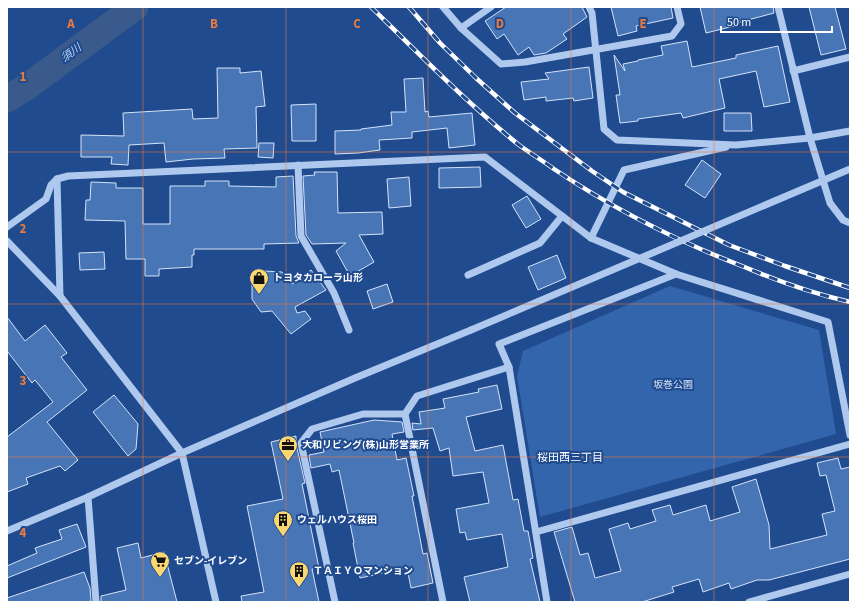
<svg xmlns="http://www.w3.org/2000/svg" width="857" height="609" font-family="'Source Sans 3','Noto Sans JP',sans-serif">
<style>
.green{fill:#3365ac}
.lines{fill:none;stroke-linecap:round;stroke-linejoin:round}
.river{stroke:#3a5a8b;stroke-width:27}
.building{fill:#4875b6;stroke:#d4e3f9}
.minor{stroke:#afc8ed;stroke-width:7}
.rail-casing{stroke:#fff;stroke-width:4.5}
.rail{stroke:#204b8f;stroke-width:3;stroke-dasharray:9;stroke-linecap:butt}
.minor-bridge{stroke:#afc8ed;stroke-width:7}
.grid{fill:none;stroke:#ed7a3d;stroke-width:1;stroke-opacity:0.55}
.labels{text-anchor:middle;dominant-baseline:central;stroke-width:4;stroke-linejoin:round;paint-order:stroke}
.poi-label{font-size:10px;font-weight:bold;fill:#fff;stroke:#204b8f;text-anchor:start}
.park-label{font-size:10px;fill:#d4e3f9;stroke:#204b8f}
.water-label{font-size:11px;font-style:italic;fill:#bbd2f4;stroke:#204b8f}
.neighbourhood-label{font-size:11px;fill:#fff;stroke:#204b8f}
.grid-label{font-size:13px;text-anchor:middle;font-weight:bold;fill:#ed7a3d;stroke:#204b8f;stroke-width:4;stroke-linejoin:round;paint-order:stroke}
</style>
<rect width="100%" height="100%" fill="#204b8f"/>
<path class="green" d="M670,286L819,330L836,434L540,517L517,376L523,351Z"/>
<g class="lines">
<path class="river" d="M7,99L28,86L135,7"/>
</g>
<g class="building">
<path d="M506,7H582L587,17L563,34L567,39L546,53L534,55L529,47L518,55L504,34L497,39L485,21Z"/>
<path d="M611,7H671L673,18L636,26L637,31L618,36Z"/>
<path d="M700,7H773L774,13L733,24L734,26L706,33Z"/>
<path d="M809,7H835L846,49L821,55Z"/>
<path d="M687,41L692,67L736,58V55L778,46L790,102L764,107L756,71L719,79L725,108L683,118L681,113L638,119V121L620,123L616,95H620L614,55L625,71L623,64L638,61V60L663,55L661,46Z"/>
<path d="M589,67L593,98L574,101L573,98L546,101V97L524,100L521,82L549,79L545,73Z"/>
<path d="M217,68H240V73L261,71L265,106L256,107L257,148L224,149L225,158L193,159L166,162L164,143L129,145L128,165L111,164L112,157H81V135L124,136L123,113L192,109L193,119L218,118Z"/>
<path d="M423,78L425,112L428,111L429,117L472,113L475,145L449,148L447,128L412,132V138L379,140L380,150L358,153L335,154V131L361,130V129L392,125L391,112H406L404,79Z"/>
<path d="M316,104V141H292L291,105Z"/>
<path d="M724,113H751L752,131H724Z"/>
<path d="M259,143H274L273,158L258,157Z"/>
<path d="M702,160L721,174L705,198L685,185Z"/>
<path d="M480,167L481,187L439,188V168Z"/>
<path d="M314,172H337L338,213L382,212L383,234L359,235L374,262L350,276L336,251L346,243L312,244L306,235L303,176L315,175Z"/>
<path d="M293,176L296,236L299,243L264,244V249H194V255H192V267L159,269V276H145V259H126L125,221L85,220L86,200H90L91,182L116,183V188H143V224H170V186H205V181H229V186L276,187V177Z"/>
<path d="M409,177L411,206L389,208L387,179Z"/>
<path d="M527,196L541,219L526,228L512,205Z"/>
<path d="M104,252L105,269L80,270L79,253Z"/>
<path d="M557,255L566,278L538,290L528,267Z"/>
<path d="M311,270L326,290L295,307L297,313L305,311L311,319L291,334L272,311L261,312L252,299V283L264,271L282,272L292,284Z"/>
<path d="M387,284L393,302L373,309L367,291Z"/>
<path d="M7,317L25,341L45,325L67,353L61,357L87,390L47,422L78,460L65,471L60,466L26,478L28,484L7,492V437L53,402L35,380L32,383L7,351Z"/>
<path d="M497,385L502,409L466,417L475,451L503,445L513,500L518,499L524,531H528L533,558L530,559L540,602H470L464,577L508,567L502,534L467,540L465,532L460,533L456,509L489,503L483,472L453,476L449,448L440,451L433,428L413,430L412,423L421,424L419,412L445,408L443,399L479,392L478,389Z"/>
<path d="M114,395L138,424L136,449L128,456L93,412Z"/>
<path d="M374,420L402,422L404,432L392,434L397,460L406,458L414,496H412L423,554L427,553L433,583L411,588L407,568L360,578L353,543H354L339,470L332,472L330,464L311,468L309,455L324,452L320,432Z"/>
<path d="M296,436V444L305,483L302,484L319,568L312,569L319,602H242L241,596L264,592L247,506L283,499L271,442Z"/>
<path d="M838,458L841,469L850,467V559L769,580H757L731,589L729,583L703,592L699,579L672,587L674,592L642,602H575L554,532L572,527L580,555L588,553L595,578L621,571L609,529L628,523L630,529L656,521L652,510L670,505L673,515L706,505L710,521L740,512L732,487L756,479L769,525L770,549L827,535L822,514L835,511L826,475L820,476L817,463Z"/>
<path d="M77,524L86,547L7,578V566L37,553L35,548L62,539L59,530Z"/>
<path d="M138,543L141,558L164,552L177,602H101V596L126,590L117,548Z"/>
<path d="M84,572L90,588L91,601L87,602H7V598Z"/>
</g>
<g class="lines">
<g class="minor">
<path d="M443,7L461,28L501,64L525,62L672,36L681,24L677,7"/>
<path d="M589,7L592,13L604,129L617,140L736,145L810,138L850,131"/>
<path d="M778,7L810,138L830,203L843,220L850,223"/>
<path d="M461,28L491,7"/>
<path d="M793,71L850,57"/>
<path d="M298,165L301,236L334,293L349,330"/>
<path d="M57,179L60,296"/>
<path d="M7,227L46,199L51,185L57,179L68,176L485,157L591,238L676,274"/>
<path d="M591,238L624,170L726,147"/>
<path d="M7,241L60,296L182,453L216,602"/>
<path d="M468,275L540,243L562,216"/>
<path d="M405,414L443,602"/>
<path d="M88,497L96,602"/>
<path d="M7,531L88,497L182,453L355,378L471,330"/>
<path d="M536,532L850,444"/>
<path d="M335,602L301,443L312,429L363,414H405L417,396L509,367"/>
<path d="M547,602L509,367L499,344L676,274L828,322L850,435"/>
<path d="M749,602L850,574"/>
</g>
<defs>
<g id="rail">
<path d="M371,7C418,53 468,104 519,145C530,153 543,161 554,169C615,210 679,242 747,268C780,282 815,294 850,302"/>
<path d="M409,7L440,43L476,78L515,113L592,171L623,192L729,245L785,266L850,288"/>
</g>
</defs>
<use href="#rail" class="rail-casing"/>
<use href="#rail" class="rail"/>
<path class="minor-bridge" d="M471,330L850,169"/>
</g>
<path class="grid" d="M143,7V602M286,7V602M428,7V602M571,7V602M714,7V602M7,152H850M7,304H850M7,457H850"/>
<defs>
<symbol id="shop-pin" viewBox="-11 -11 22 30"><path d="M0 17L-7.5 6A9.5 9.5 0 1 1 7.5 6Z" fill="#fad86f" stroke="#204b8f"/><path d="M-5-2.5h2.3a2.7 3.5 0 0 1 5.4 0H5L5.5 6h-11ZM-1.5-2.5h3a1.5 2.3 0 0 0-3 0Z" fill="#111"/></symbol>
<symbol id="office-pin" viewBox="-11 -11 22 30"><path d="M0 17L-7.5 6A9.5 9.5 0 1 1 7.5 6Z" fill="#fad86f" stroke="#204b8f"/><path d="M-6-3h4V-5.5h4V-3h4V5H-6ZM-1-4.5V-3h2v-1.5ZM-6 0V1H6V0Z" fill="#111"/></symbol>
<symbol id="building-pin" viewBox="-11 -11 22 30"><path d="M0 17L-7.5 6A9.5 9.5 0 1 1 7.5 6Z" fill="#fad86f" stroke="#204b8f"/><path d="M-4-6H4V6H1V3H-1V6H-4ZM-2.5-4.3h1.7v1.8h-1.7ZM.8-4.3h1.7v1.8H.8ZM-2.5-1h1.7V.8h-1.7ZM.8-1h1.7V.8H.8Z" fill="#111"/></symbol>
<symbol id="supermarket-pin" viewBox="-11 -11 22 30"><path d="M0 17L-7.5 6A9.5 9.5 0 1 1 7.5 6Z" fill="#fad86f" stroke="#204b8f"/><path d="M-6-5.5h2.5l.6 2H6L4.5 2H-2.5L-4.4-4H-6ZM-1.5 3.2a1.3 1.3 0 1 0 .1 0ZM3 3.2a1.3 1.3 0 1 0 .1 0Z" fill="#111"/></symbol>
</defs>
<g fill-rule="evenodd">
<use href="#shop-pin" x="248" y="267" width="22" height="30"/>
<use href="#office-pin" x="277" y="434" width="22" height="30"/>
<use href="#building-pin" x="272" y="509" width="22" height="30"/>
<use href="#supermarket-pin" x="149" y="550" width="22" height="30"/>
<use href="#building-pin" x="288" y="560" width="22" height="30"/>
</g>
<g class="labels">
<g class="poi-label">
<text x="273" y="278">トヨタカローラ山形</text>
<text x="302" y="445">大和リビング(株)山形営業所</text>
<text x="297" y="520">ウェルハウス桜田</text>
<text x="174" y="561">セブン-イレブン</text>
<text x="313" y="571">ＴＡＩＹＯマンション</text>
</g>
<g class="park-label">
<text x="673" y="385">坂巻公園</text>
</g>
<g class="water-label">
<text transform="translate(71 53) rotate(-36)">須川</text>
</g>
<g class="neighbourhood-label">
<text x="570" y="457">桜田西三丁目</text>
</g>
</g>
<g class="grid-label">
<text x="71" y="28">A</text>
<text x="214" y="28">B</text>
<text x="357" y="28">C</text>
<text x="500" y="28">D</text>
<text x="643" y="28">E</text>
<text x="23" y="81">1</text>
<text x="23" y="233">2</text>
<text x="23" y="385">3</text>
<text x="23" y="537">4</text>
</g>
<rect width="857" height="609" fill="none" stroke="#ffffff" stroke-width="16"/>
<path d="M721 26v6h111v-6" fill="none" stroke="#ffffff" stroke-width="2"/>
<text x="727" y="26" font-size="12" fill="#ffffff" stroke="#204b8f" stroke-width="3" paint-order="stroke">50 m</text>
</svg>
